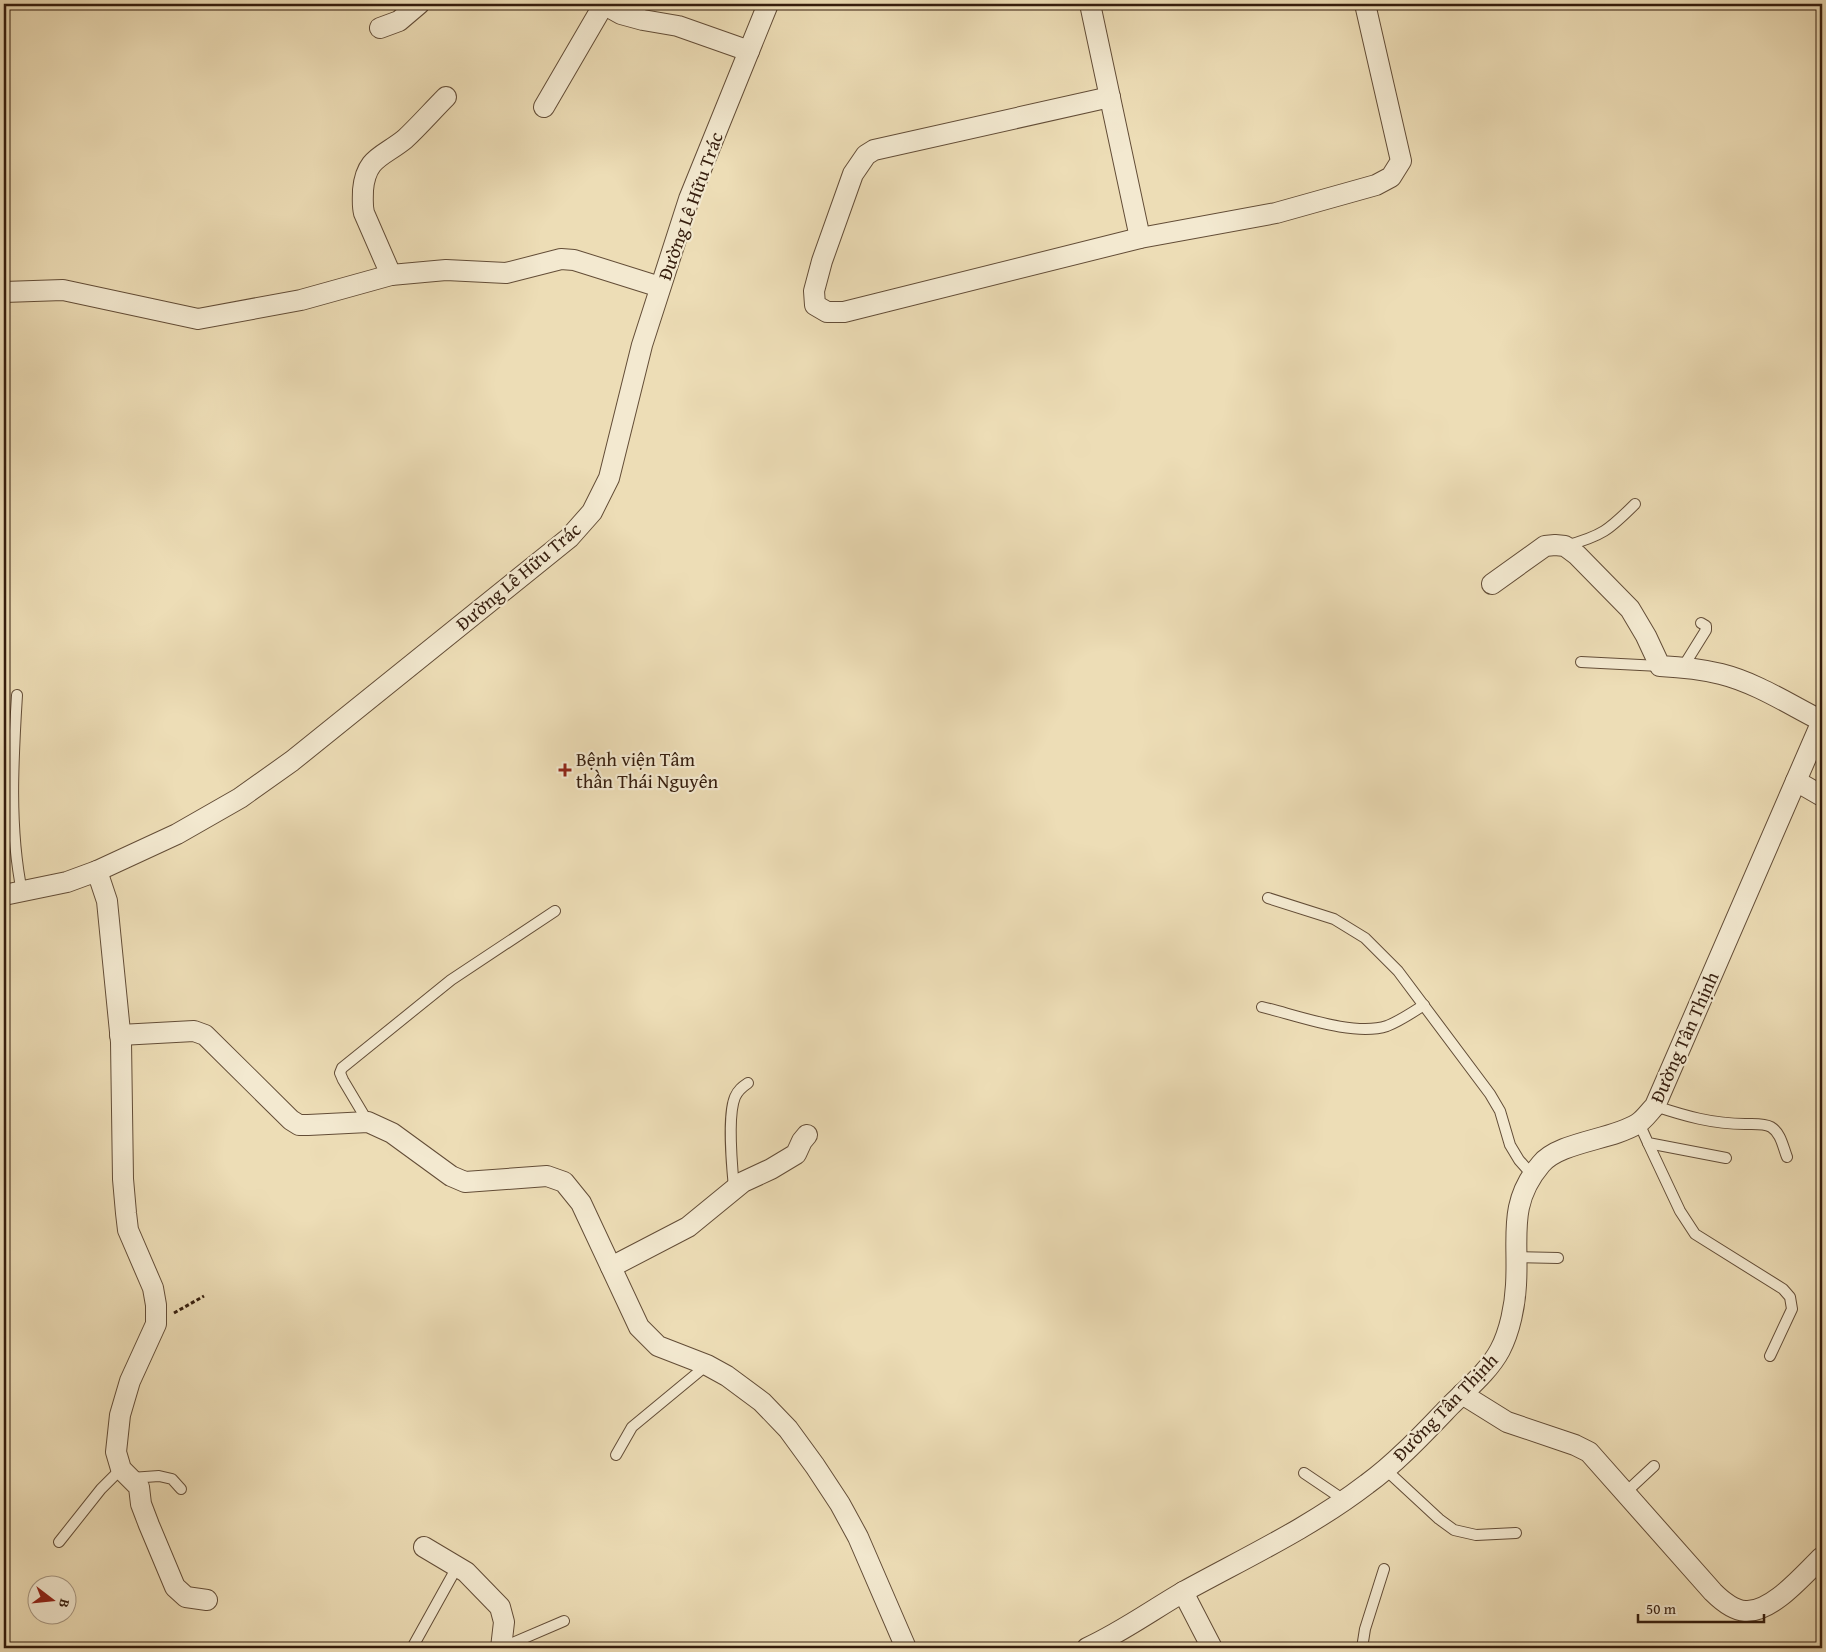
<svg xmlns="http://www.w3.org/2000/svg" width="1826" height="1652" font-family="'Gentium Book Plus',serif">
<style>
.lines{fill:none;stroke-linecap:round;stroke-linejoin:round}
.lane-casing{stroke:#634d37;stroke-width:12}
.street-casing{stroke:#634d37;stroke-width:22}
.path{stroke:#351d0d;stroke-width:3;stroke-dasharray:4 2.5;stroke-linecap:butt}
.lane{stroke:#f3e9d0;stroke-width:10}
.street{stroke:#f3e9d0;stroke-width:20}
.poi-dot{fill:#8f2418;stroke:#f3e9d0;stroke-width:2}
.labels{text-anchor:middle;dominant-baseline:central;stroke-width:4.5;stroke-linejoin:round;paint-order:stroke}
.street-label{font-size:19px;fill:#351d0d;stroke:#f3e9d0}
.poi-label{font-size:19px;fill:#351d0d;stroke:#f3e9d0;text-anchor:start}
</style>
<rect width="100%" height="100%" fill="#edddb6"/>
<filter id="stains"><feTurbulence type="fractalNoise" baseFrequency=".004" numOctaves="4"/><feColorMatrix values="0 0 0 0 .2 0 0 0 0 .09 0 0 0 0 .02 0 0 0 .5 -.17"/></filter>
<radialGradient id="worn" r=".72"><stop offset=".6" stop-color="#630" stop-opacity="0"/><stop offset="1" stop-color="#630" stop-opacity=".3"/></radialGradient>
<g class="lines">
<defs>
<g id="lane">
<path d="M1565,546C1602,536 1609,530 1635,504"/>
<path d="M1581,662L1660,666"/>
<path d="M1683,667L1706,630V626L1701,623"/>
<path d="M17,695C13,760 9,828 22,892"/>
<path d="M1268,898L1334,919L1365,938L1398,971L1490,1094L1500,1111L1510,1145L1519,1160L1533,1176"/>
<path d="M1262,1007C1296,1015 1354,1037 1387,1026C1400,1021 1413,1012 1424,1005"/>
<path d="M1655,1106C1685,1116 1713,1124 1745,1124C1753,1124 1764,1123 1771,1127C1781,1133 1783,1147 1787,1157"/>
<path d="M368,1122L343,1080L340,1073L342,1068L451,980L555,911"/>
<path d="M1639,1123L1648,1143L1726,1158"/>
<path d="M1648,1143L1680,1211L1695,1234L1783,1289L1790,1297L1792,1309L1770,1356"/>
<path d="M734,1188C732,1167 727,1116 735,1097C738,1090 742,1087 748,1083"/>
<path d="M1516,1257L1558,1258"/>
<path d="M616,1455L632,1427L707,1365"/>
<path d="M1385,1469L1439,1519L1454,1530L1476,1535L1516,1533"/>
<path d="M1304,1473L1344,1500"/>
<path d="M131,1478L159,1476L172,1479L181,1489"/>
<path d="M1625,1493L1654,1466"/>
<path d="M59,1542L101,1489L121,1469"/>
<path d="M412,1648L457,1567"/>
<path d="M501,1648L564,1621"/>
<path d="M1362,1648L1365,1629L1384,1569"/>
</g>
<g id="street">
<path d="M603,4L621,14L643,20L678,26L749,51"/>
<path d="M1090,4L1140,238"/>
<path d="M380,28L399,21L419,4"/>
<path d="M1110,97L874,150L866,155L853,174L822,261L814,291L815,305L827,312H844L1140,238L1276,213L1376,185L1391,177L1401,161L1365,4"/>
<path d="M544,107L604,4"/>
<path d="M391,275L364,213C362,205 363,198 363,190C366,157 383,157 405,139C419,126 432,111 446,97"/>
<path d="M4,292L63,290L198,319L301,300L391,275L446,270L506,273L561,259L574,260L660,287"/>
<path d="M1492,584L1545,546L1555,545L1565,546L1577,555L1630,609L1646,636L1660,666C1680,667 1701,669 1721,674C1757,683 1790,705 1822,721"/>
<path d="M1796,781L1822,796"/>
<path d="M97,871L177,834L240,798L292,761L569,538L592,512L609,478L642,345L689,199L768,4"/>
<path d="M4,895L67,882L97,871L107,901L121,1042L123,1179L126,1213L128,1230L153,1288L156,1305V1324L130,1381L120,1415L116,1452L121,1469L139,1487L141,1504L149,1525L175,1587L186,1597L207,1600"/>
<path d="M120,1035L194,1031L205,1035L291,1120L299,1125H308L368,1122L392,1133L451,1176L465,1182L547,1176L564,1182L581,1203L639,1327L658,1346L707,1365L727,1376L762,1402L788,1429L815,1466L840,1504L858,1537L906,1648"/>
<path d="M611,1267L688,1227L743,1182L771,1169L796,1154L802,1141L807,1135"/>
<path d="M1462,1394L1507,1422L1575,1445L1589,1452L1713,1592C1721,1600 1733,1610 1745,1611C1772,1613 1804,1574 1822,1557"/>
<path d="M424,1547L466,1572L500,1607L504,1622L501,1648"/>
<path d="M1183,1592L1212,1648"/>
<path d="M1087,1648C1122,1632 1152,1610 1185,1591C1247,1557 1311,1527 1367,1484C1396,1463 1425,1432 1450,1406C1467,1389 1489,1371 1500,1350C1510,1331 1515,1305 1516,1285C1519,1238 1507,1204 1541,1164C1559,1142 1611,1140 1637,1124C1644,1120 1649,1112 1655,1106L1822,721"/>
</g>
</defs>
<use href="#lane" class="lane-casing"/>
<use href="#street" class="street-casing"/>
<path class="path" d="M174,1313L204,1296"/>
<use href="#lane" class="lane"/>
<use href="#street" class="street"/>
</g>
<path class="poi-dot" d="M562.5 762.5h5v5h5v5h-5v5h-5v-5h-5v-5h5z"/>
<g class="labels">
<g class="street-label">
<text transform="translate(690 206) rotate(-70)">Đường Lê Hữu Trác</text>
<text transform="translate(518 576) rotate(-40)">Đường Lê Hữu Trác</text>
<text transform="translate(1684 1037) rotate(-66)">Đường Tân Thịnh</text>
<text transform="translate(1445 1407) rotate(-46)">Đường Tân Thịnh</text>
</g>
<g class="poi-label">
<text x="576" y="759">Bệnh viện Tâm<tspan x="576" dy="22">thần Thái Nguyên</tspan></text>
</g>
</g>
<rect width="1826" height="1652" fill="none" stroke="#edddb6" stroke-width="20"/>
<rect x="5" y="5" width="1816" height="1642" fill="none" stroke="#351d0d" stroke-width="2.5"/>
<rect x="10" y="10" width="1806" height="1632" fill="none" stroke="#351d0d"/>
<g transform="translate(52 1600) rotate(106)"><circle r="24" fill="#f3e9d0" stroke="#a79782"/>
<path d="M0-4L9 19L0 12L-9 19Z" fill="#8f2418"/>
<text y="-8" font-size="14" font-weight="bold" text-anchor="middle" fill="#351d0d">B</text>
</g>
<path d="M1638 1614v8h126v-8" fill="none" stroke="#351d0d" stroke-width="2.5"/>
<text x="1646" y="1614" font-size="15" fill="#351d0d" stroke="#f3e9d0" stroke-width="4" paint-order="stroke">50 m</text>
<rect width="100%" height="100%" filter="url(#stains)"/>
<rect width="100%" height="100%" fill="url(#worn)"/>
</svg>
